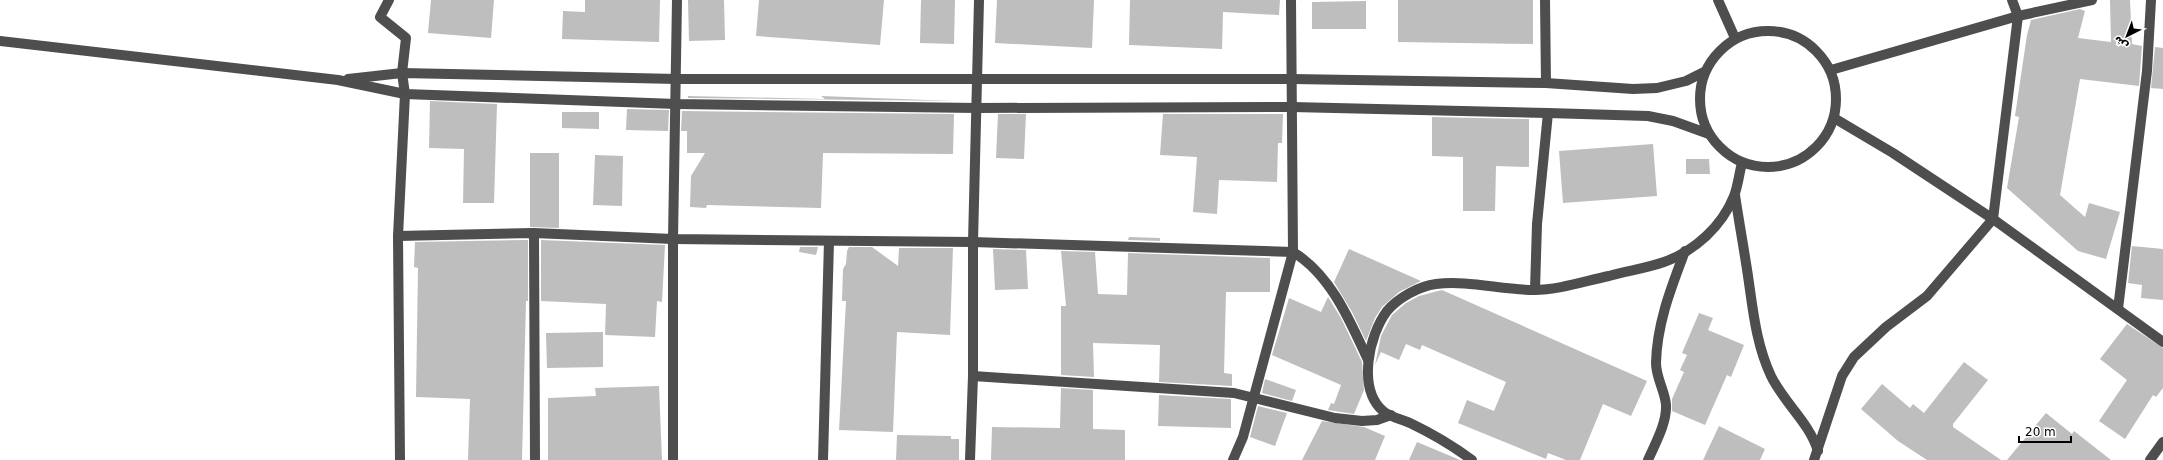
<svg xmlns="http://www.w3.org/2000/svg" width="2163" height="460" font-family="'DejaVu Sans',Vazirmatn,sans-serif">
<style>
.building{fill:#bebebe}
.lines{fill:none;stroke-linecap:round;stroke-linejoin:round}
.minor{stroke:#4e4e4e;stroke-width:10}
</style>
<rect width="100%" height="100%" fill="#fff"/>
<g class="building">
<path d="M431,0H494L491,38L428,33Z"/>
<path d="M585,0H660L659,42L562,39L563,11L585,12Z"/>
<path d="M688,0H724L725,40L689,41Z"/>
<path d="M759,0H884L880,45L756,36Z"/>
<path d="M921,0H955L954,44L920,43Z"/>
<path d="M997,0H1094L1092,48L995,43Z"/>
<path d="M1130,0H1280L1279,15L1223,12L1222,49L1129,45Z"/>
<path d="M1398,0H1533V44L1398,42Z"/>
<path d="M2110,0H2130L2132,44L2142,46L2139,86L2080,79L2060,195L2085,217L2089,203L2120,212L2106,259L2078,251L2007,188L2019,117L2015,116L2027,35L2031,20L2080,9L2085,11L2078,38L2111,42Z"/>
<path d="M1366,1V29H1312V2Z"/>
<path d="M2155,47L2163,48V89L2151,88Z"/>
<path d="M688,96L825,99L821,96L954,101L688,98Z"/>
<path d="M430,101L497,104L494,203H463L464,149L429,148Z"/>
<path d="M627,109L669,110L668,131L626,130Z"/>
<path d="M682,111L954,114L953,154L823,153L821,208L707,205L706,208L690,207L691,176L705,153H687V131H681Z"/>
<path d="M562,112H599V129L562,128Z"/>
<path d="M998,114H1026L1024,159L996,158Z"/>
<path d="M1163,114H1283L1282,143H1278L1277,182L1219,180L1217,214L1193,212L1197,157L1160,155Z"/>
<path d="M1432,117L1529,119V167L1496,166L1495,211H1463V157L1432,156Z"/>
<path d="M1653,144L1657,196L1563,203L1559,151Z"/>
<path d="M530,153H559V228L530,227Z"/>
<path d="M595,155L623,156L622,206L593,205Z"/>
<path d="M1686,159H1709L1710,174H1686Z"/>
<path d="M1129,237L1160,238V241L1128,240Z"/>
<path d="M528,240V301H526L522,460H468L470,399L416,397L418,268L414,267L415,242Z"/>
<path d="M541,240L665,245L662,302L657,301L655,337L605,335L606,304L541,301Z"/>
<path d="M2132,246L2163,249V300L2141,298L2142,285L2128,283Z"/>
<path d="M800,247H818L816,255L799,252Z"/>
<path d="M849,247H872L898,266L899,248H953L950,335L897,332L893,432L839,430L846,301H842L843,269L846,264L847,251Z"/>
<path d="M993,249L1026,250L1028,289L995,290Z"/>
<path d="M1349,249L1421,281L1399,292L1382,307L1375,318L1366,341L1352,312L1334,282Z"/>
<path d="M1061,251L1095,252L1098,294L1127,295L1128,253L1270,258V292H1226L1224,373L1232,374V386L1159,382L1160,345L1093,343L1094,377L1061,375V306H1066Z"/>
<path d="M1442,290L1647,381L1631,416L1603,404L1580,460H1566L1548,453L1546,459L1458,423L1467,400L1494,411L1506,382L1422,345L1420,350L1406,344L1399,360L1381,352L1375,365L1381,336L1392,315L1406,303L1419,296Z"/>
<path d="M1328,297L1341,318L1362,362L1364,390L1354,414L1328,410L1331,403L1334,404L1341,385L1272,355L1289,298L1321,312Z"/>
<path d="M1699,313L1713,318L1708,330L1744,345L1731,377L1727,375L1705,425L1672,411V399L1684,372L1680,370L1687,355L1682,353Z"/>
<path d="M2127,324L2163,348V388L2156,397L2153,395L2125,439L2099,421L2127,380L2100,359Z"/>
<path d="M603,332V367L547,368L546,333Z"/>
<path d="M1964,362L1988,380L1953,424V427L2001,460H1927L1898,441L1861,409L1882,384L1910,408L1913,404L1924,413Z"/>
<path d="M1265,379L1296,390L1292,401L1262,393Z"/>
<path d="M659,386L662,460H548V398L596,396L595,388Z"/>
<path d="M1061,388L1093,390V429L1125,430V460H991L992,427L1060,428Z"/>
<path d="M1159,395L1231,399V428L1158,426Z"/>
<path d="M1258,406L1287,413L1275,446L1250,437Z"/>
<path d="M2046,413L2072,434L2074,431L2111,460H2007Z"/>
<path d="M1322,421L1364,427L1385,436L1375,460H1302Z"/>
<path d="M1719,426L1765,449L1760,460H1703Z"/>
<path d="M897,435L951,436V439H959V460H896Z"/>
<path d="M1417,442L1460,460H1409Z"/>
</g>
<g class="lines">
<g class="minor">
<path d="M389,0L380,17L406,38L402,73L405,94L398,236L400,460"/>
<path d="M1545,0L1546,83"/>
<path d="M1718,0L1735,38"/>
<circle cx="1768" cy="99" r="68"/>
<path d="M0,41L338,80L405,94L676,104L978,108L1292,107L1548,113L1648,116L1673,121L1709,134"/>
<path d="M1831,70L2018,16L2092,0"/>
<path d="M348,79L402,73L677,79H1292L1546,83L1633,89L1657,88L1686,81L1704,72"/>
<path d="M1834,118L1893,153L1993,219L2163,342"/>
<path d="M1735,195C1739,222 1744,249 1748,276C1753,310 1756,344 1771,376C1784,403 1809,422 1818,451"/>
<path d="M534,233L535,460"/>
<path d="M398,236L534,233L673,239L973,242L1293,252C1331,275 1350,321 1368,360"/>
<path d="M1535,290L1537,224L1548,113"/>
<path d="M2118,309L2147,71L2151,0"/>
<path d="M973,376L1234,393L1335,418L1362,421L1377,420L1391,415"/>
<path d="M673,460V239L677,0"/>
<path d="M823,460L829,241"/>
<path d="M970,460L973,376V242L979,0"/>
<path d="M1233,460L1243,437L1293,252L1291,0"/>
<path d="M1472,460C1453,446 1433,434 1412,424C1403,419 1391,418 1383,411C1357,388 1369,335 1387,311C1398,298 1419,286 1436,284C1468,280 1502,290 1534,290C1559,290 1585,281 1609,276C1627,271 1647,268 1664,262C1695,251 1722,226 1734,196C1738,186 1739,174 1742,163"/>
<path d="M1648,460C1655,444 1667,423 1666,405C1665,391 1656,378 1656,363C1657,323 1671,288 1685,251"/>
<path d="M1814,460L1842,376L1854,357L1886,327L1927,296L1993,219L2018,16L2012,0"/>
<path d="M2150,460L2163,442"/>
</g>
</g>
<g transform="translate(2127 36) rotate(222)" stroke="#ffffff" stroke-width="3" paint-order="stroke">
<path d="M0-3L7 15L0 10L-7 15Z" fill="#000000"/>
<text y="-6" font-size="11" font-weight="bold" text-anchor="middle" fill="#000000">ش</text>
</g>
<path d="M2019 436v6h52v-6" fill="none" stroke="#000000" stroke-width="2"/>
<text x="2025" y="436" font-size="12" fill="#000000" stroke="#ffffff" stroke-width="3" paint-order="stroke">20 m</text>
</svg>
